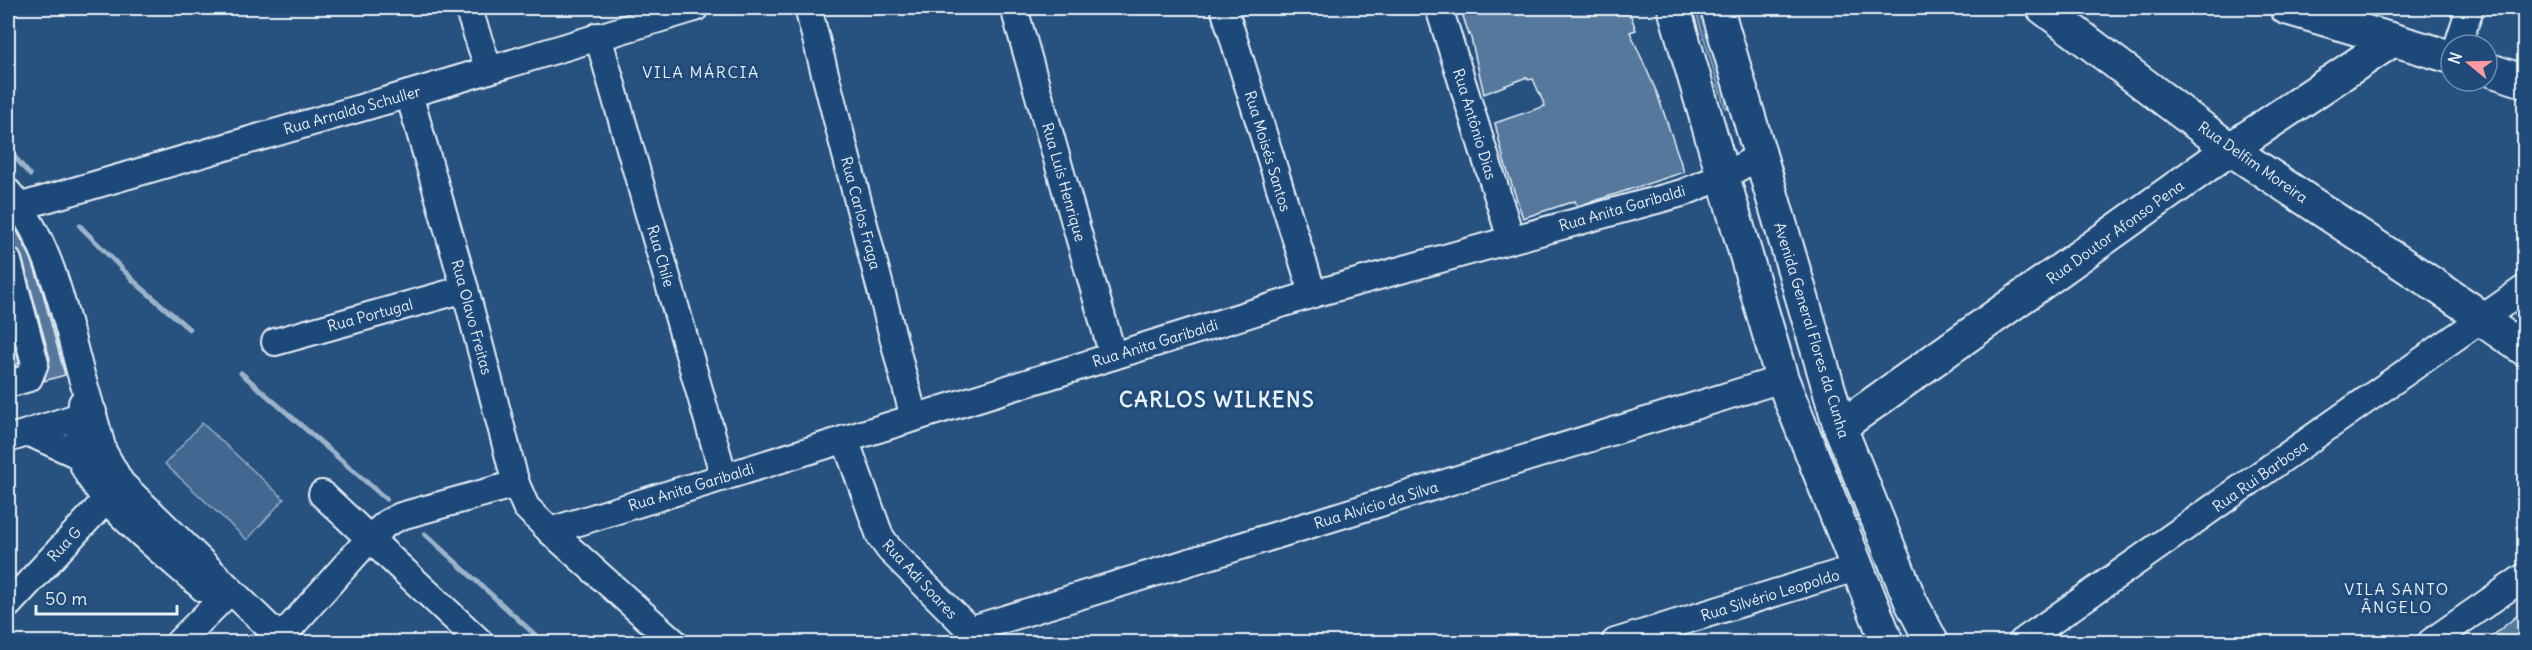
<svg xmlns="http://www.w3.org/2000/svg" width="2532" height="650" font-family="Delius,sans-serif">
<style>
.green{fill:#436891;stroke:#96acc4;stroke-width:1.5}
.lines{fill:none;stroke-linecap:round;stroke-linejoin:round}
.stream{stroke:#9db3c9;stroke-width:5}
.building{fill:#57789d;stroke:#e8f1f8;stroke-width:1.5}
.minor-casing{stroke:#e8f1f8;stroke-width:30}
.major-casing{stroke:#e8f1f8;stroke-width:36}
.minor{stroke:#1f4a7a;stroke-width:26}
.major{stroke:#1f4a7a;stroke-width:32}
.labels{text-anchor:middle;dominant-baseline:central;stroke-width:6;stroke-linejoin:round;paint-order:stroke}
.street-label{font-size:15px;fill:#e8f1f8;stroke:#1f4a7a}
.neighbourhood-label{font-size:16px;letter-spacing:1.5px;fill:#e8f1f8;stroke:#1f4a7a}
.district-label{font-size:21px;font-weight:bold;letter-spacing:1.5px;fill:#e8f1f8;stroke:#1f4a7a}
</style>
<rect width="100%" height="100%" fill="#27517f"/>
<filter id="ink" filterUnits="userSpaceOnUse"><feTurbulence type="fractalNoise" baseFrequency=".0167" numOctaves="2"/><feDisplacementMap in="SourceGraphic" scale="12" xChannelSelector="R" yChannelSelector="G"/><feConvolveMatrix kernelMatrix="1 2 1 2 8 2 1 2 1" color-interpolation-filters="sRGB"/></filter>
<g filter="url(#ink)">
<g class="green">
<path d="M1695,8H1706L1735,105L1725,108Z"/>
<path d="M202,423L284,499L247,540L165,464Z"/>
</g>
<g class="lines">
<g class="stream">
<path d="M8,149L30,175"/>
<path d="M80,226L136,283L189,329"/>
<path d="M241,373L386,499"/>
<path d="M425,534L543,642"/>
</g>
</g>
<g class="building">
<path d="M1484,8H1628L1636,30L1630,32L1657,93L1684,172L1591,202L1577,206L1575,201L1523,218L1504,161L1495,123L1545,106L1533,79L1528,80L1527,77L1484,94L1470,34L1469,35L1462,13Z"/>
<path d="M16,229L31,258L42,290L65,375L44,381L50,359L22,257L18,250L8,246V232Z"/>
<path d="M8,318L19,362L14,367L8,366Z"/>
<path d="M2524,610V642H2485Z"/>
</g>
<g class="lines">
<defs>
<g id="minor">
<path d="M468,8L489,70"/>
<path d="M808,8L914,418"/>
<path d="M1014,8L1113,356"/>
<path d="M1224,8L1313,294"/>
<path d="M1439,8L1511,239"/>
<path d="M598,36L724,477"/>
<path d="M2458,45L2470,8"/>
<path d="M409,94L465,289L516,484L526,507L550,531L674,642"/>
<path d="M8,192C50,240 64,311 80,371C88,398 96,424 103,451L121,483L284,642"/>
<path d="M8,210L409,94L695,8"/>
<path d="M8,261L35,363L29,378L15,382L8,381"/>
<path d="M275,342L465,289"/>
<path d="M82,403C81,420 77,442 81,458C89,496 172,560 203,588"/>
<path d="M30,433L80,456"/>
<path d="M8,439L93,412"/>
<path d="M845,439L880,536L889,549L981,641"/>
<path d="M322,494L480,642"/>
<path d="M550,531L1313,294L1682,193L1724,176L1760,156"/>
<path d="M8,605L118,487"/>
<path d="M969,630L1782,379"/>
<path d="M179,642L230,591"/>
<path d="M277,642L371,537L387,523L401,516L516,484"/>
<path d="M1615,642L1856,568"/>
<path d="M2022,642L2524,289"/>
<path d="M2431,642L2524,577"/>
</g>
<g id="major">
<path d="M1674,8L1782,379L1887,642"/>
<path d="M1717,8L1840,427L1911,602L1932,642"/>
<path d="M2043,8L2230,149L2469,308L2482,320L2524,349"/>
<path d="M2286,8L2451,57"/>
<path d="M2487,69L2524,81"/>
<path d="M1840,427L2230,149L2393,40"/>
</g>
</defs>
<use href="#minor" class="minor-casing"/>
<use href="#major" class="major-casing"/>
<use href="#minor" class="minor"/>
<use href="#major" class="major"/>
</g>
</g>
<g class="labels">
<g class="street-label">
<text transform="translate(352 110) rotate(-16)">Rua Arnaldo Schuller</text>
<text transform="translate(1475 124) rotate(73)">Rua Antônio Dias</text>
<text transform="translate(1268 151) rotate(73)">Rua Moisés Santos</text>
<text transform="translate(2253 162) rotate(35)">Rua Delfim Moreira</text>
<text transform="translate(1064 182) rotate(74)">Rua Luís Henrique</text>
<text transform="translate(1622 208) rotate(-16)">Rua Anita Garibaldi</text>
<text transform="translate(861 213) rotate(75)">Rua Carlos Fraga</text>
<text transform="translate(2115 232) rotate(-36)">Rua Doutor Afonso Pena</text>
<text transform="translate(661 256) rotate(74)">Rua Chile</text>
<text transform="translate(370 315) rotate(-15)">Rua Portugal</text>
<text transform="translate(472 317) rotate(75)">Rua Olavo Freitas</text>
<text transform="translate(1812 330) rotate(73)">Avenida General Flores da Cunha</text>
<text transform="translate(1155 343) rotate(-17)">Rua Anita Garibaldi</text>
<text transform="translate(2260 476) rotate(-35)">Rua Rui Barbosa</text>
<text transform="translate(691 487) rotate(-17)">Rua Anita Garibaldi</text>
<text transform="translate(1376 505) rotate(-17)">Rua Alvício da Silva</text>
<text transform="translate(64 544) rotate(-47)">Rua G</text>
<text transform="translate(920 579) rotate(47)">Rua Adi Soares</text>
<text transform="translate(1770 595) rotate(-17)">Rua Silvério Leopoldo</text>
</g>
<g class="neighbourhood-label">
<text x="701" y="72">VILA MÁRCIA</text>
<text x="2397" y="589">VILA SANTO<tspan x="2397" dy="18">ÂNGELO</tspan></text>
</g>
<g class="district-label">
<text x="1217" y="399">CARLOS WILKENS</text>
</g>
</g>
<rect width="2532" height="650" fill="none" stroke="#1f4a7a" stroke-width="30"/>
<rect x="15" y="15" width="2502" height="620" fill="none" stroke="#e8f1f8" stroke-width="2" filter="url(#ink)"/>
<g transform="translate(2469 63) rotate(289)"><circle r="28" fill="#1f4a7a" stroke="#6f8dac" stroke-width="1.5"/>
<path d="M0-4.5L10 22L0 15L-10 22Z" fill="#ff9aa2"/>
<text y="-9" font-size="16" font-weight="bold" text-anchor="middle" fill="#e8f1f8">N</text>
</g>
<path d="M36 605v9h141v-9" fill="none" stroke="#e8f1f8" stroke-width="3"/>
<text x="45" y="605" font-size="18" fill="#e8f1f8" stroke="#1f4a7a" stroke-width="4.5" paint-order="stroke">50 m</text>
</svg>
